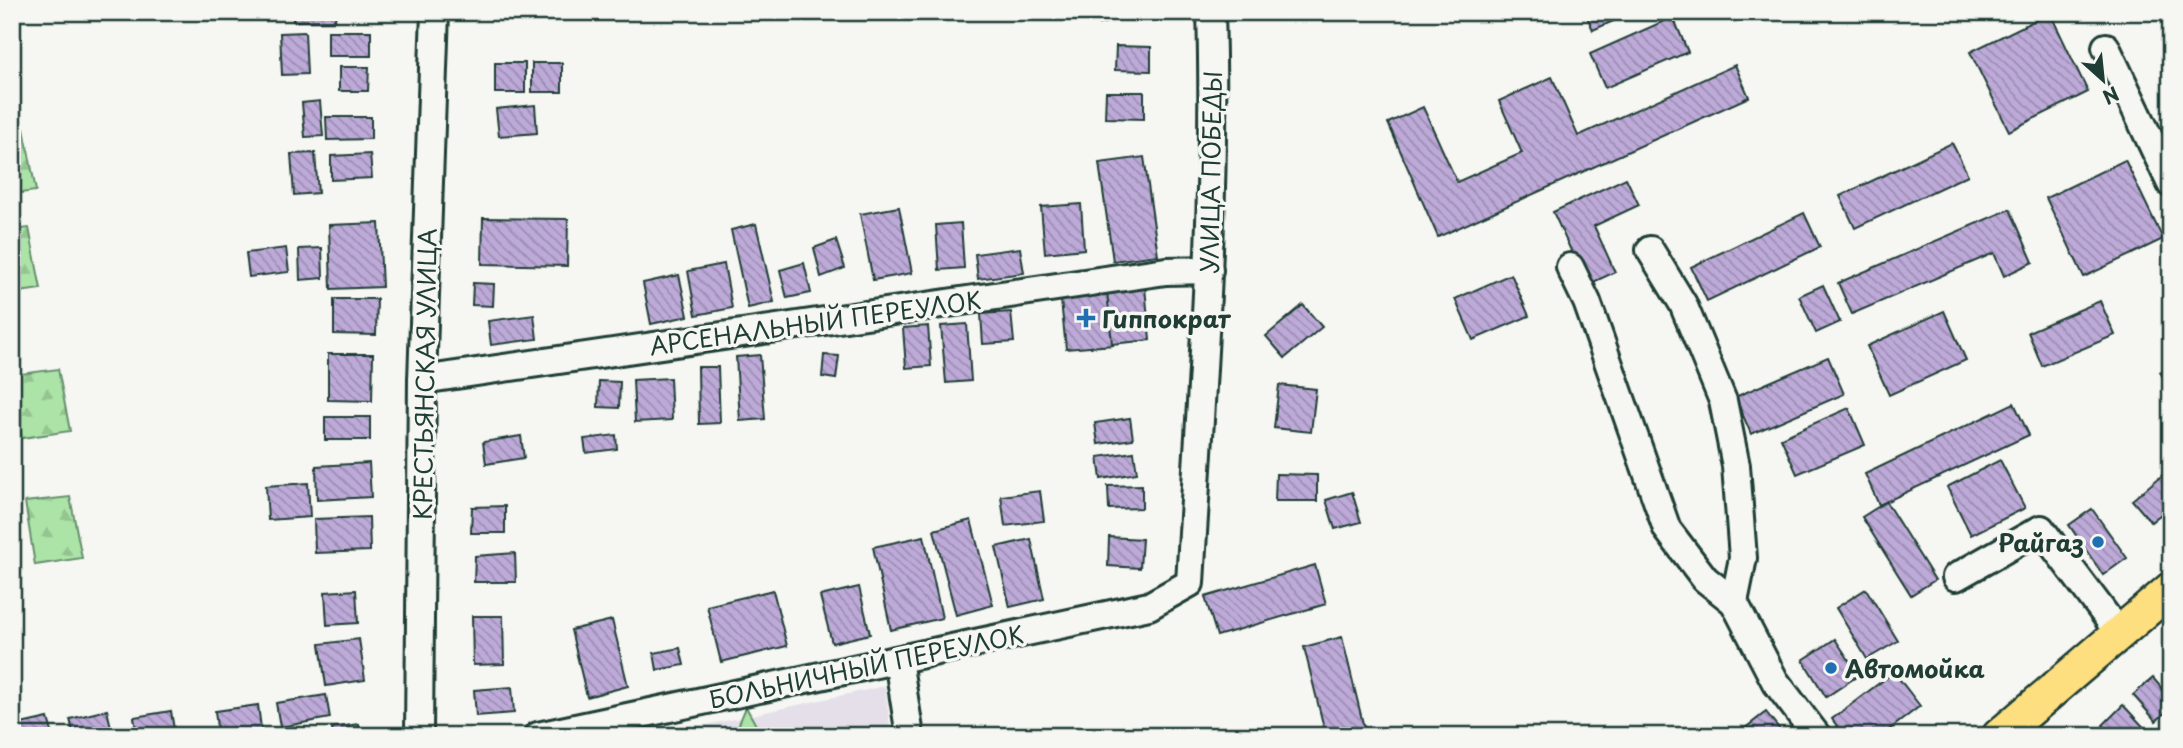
<svg xmlns="http://www.w3.org/2000/svg" width="2183" height="748" font-family="'Playpen Sans',sans-serif">
<style>
.built{fill:#e5dfea}
.forest{fill:url(#forest-firs);stroke:#66906e;stroke-width:2}
.building{fill:url(#building-back-hatch);stroke:#1f3d34;stroke-width:2}
.lines{fill:none;stroke-linecap:round;stroke-linejoin:round}
.minor-casing{stroke:#1f3d34;stroke-width:32}
.major-casing{stroke:#1f3d34;stroke-width:38}
.minor{stroke:#f6f6f2;stroke-width:26}
.major{stroke:#fddf80;stroke-width:33}
.poi-dot{fill:#1f6fb2;stroke:#f6f6f2;stroke-width:2.5}
.labels{text-anchor:middle;dominant-baseline:central;stroke-width:7;stroke-linejoin:round;paint-order:stroke}
.street-label{font-size:24px;fill:#1f3d34;stroke:#f6f6f2}
.poi-label{font-size:24px;font-weight:bold;fill:#1f3d34;stroke:#f6f6f2;text-anchor:start}
</style>
<defs>
<pattern id="forest-firs" width="22" height="20" patternUnits="userSpaceOnUse" patternTransform="scale(1.75)"><rect width="22" height="20" fill="#ace3a7"/><path d="M5 1l3.5 6h-7zM16 11l3.5 6h-7z" fill="#94c490"/></pattern>
<pattern id="building-back-hatch" width="6" height="6" patternUnits="userSpaceOnUse" patternTransform="scale(1.75)"><rect width="6" height="6" fill="#beaad9"/><path d="M-1 5l2 2M0 0l6 6M5-1l2 2" fill="none" stroke="#9a8cb1"/></pattern>
</defs>
<rect width="100%" height="100%" fill="#f6f6f2"/>
<filter id="ink" filterUnits="userSpaceOnUse"><feTurbulence type="fractalNoise" baseFrequency=".0143" numOctaves="2"/><feDisplacementMap in="SourceGraphic" scale="14" xChannelSelector="R" yChannelSelector="G"/><feConvolveMatrix kernelMatrix="1 2 1 2 8 2 1 2 1" color-interpolation-filters="sRGB"/></filter>
<g filter="url(#ink)">
<path class="built" d="M885,686L891,736H656Z"/>
<g class="forest">
<path d="M24,129L36,191L12,194V131Z"/>
<path d="M29,228L41,289L12,293V230Z"/>
<path d="M58,369L70,431L22,438L12,375Z"/>
<path d="M70,497L82,558L35,565L25,502Z"/>
<path d="M746,707L762,736H734Z"/>
</g>
<g class="building">
<path d="M293,12H336L335,20L293,21Z"/>
<path d="M1097,12H1128L1129,17L1099,24Z"/>
<path d="M1585,12H1634L1593,30Z"/>
<path d="M2050,13L2088,92L2009,131L1970,52Z"/>
<path d="M1673,17L1688,52L1605,88L1590,54Z"/>
<rect x="328" y="31" width="43" height="25"/>
<path d="M305,32L307,74L282,75L280,33Z"/>
<path d="M1116,46L1151,47V71L1115,70Z"/>
<rect x="495" y="63" width="30" height="30"/>
<rect x="532" y="63" width="30" height="29"/>
<path d="M1735,65L1749,97L1438,237L1388,123L1423,107L1457,182L1522,153L1499,101L1552,77L1578,136Z"/>
<path d="M339,67H369L368,91H339Z"/>
<path d="M1106,92H1144V119L1105,118Z"/>
<path d="M320,101L323,136L305,137L302,103Z"/>
<path d="M535,105L537,133L499,136L496,109Z"/>
<path d="M326,117H371V139L327,140Z"/>
<path d="M1952,143L1968,175L1855,228L1840,196Z"/>
<path d="M315,153L318,193L294,195L291,154Z"/>
<path d="M370,154L372,178L331,180V156Z"/>
<path d="M1144,157L1158,255L1113,261L1099,163Z"/>
<path d="M2125,160L2163,239L2084,277L2046,198Z"/>
<path d="M1626,178L1639,205L1594,226L1615,272L1587,285L1553,212Z"/>
<path d="M1081,204L1084,249L1045,253L1041,207Z"/>
<path d="M899,207L912,273L873,280L860,214Z"/>
<path d="M2010,209L2033,262L2004,276L1994,253L1852,314L1838,283Z"/>
<path d="M1804,213L1820,247L1707,301L1691,267Z"/>
<path d="M483,218L568,219L567,266L482,264Z"/>
<path d="M379,223L382,287L331,289L329,225Z"/>
<path d="M961,223L964,268L939,270L936,225Z"/>
<path d="M756,224L774,302L748,308L731,230Z"/>
<path d="M836,240L845,268L821,277L814,248Z"/>
<path d="M286,248L289,272L249,277L246,253Z"/>
<path d="M322,248L323,278L300,280L299,249Z"/>
<path d="M1020,248L1024,273L978,279L975,254Z"/>
<path d="M804,263L811,293L787,298L780,270Z"/>
<path d="M724,264L732,308L696,315L688,271Z"/>
<path d="M1511,274L1529,316L1473,340L1455,299Z"/>
<path d="M679,275L688,316L651,324L643,283Z"/>
<path d="M473,283L494,284L493,306L472,305Z"/>
<path d="M1823,285L1840,322L1816,333L1799,296Z"/>
<path d="M1107,286L1113,345L1066,349L1060,291Z"/>
<path d="M1145,287L1150,340L1112,344L1107,291Z"/>
<path d="M334,299H377L376,335L334,334Z"/>
<path d="M2100,301L2115,335L2042,366L2028,332Z"/>
<path d="M1303,305L1322,327L1285,358L1266,336Z"/>
<path d="M1944,311L1966,360L1889,395L1867,346Z"/>
<path d="M1011,312L1014,342L983,344L981,314Z"/>
<path d="M534,315L537,339L491,345L488,321Z"/>
<path d="M967,324L971,381L946,383L941,326Z"/>
<path d="M928,326L931,366L906,368L903,328Z"/>
<path d="M328,354H373L372,401L328,400Z"/>
<path d="M760,355L765,419L740,421L736,357Z"/>
<path d="M824,355L839,356L836,379L822,377Z"/>
<path d="M1828,357L1844,394L1751,434L1735,397Z"/>
<path d="M2171,366V391L2160,372Z"/>
<path d="M698,367H718L720,423L699,424Z"/>
<path d="M670,378L672,420L635,422L633,380Z"/>
<path d="M599,381L620,382L619,408L598,407Z"/>
<path d="M1279,385L1316,389L1311,432L1274,428Z"/>
<path d="M2014,403L2029,435L1879,505L1865,474Z"/>
<path d="M1849,408L1865,445L1797,474L1781,438Z"/>
<rect x="325" y="417" width="45" height="23"/>
<path d="M1130,418L1133,439L1098,444L1095,423Z"/>
<path d="M616,435L617,449L586,453L584,439Z"/>
<path d="M521,436L524,458L486,464L483,442Z"/>
<path d="M1134,452L1137,473L1101,479L1098,457Z"/>
<path d="M2000,460L2025,508L1971,535L1947,487Z"/>
<path d="M369,463L371,497L317,500L316,466Z"/>
<path d="M2171,468V506L2151,522L2132,500Z"/>
<path d="M1276,474L1317,475V501H1275Z"/>
<path d="M308,483L310,517L268,520L266,486Z"/>
<path d="M1142,485V508L1109,509L1108,486Z"/>
<path d="M1040,491L1044,521L1005,526L1001,496Z"/>
<path d="M1352,492L1361,522L1335,529L1326,500Z"/>
<path d="M1886,502L1935,580L1911,595L1862,517Z"/>
<path d="M505,506V533H471L472,507Z"/>
<path d="M2092,509L2127,558L2103,575L2069,525Z"/>
<path d="M369,517L370,551L315,553L314,519Z"/>
<path d="M971,520L993,605L956,615L934,530Z"/>
<path d="M924,536L942,618L891,630L873,547Z"/>
<path d="M1109,537L1142,539L1140,568L1108,566Z"/>
<path d="M1031,539L1044,599L1010,607L996,547Z"/>
<path d="M515,553L516,582H474L475,556Z"/>
<path d="M1315,565L1326,604L1217,636L1205,597Z"/>
<path d="M859,587L870,634L832,643L820,596Z"/>
<path d="M1866,589L1898,641L1867,659L1836,608Z"/>
<path d="M356,590L358,623L327,625L325,592Z"/>
<path d="M773,590L787,646L721,662L707,606Z"/>
<path d="M472,616H503L504,664L473,665Z"/>
<path d="M612,620L628,686L587,697L571,630Z"/>
<path d="M1342,637L1366,736H1326L1304,647Z"/>
<path d="M359,639L365,680L326,686L320,644Z"/>
<path d="M1835,639L1859,675L1826,697L1803,660Z"/>
<path d="M680,648L684,665L657,670L654,653Z"/>
<path d="M1894,672L1920,706L1881,736H1844L1832,719Z"/>
<path d="M2153,678L2171,699V708L2156,721L2133,695Z"/>
<path d="M512,687L514,713L476,716L474,690Z"/>
<path d="M326,695L330,718L280,727L276,703Z"/>
<path d="M258,705L262,736H218L215,711Z"/>
<path d="M2123,705L2152,736H2113L2103,725Z"/>
<path d="M107,710L113,736H74L70,719Z"/>
<path d="M171,711L175,736H137L134,717Z"/>
<path d="M1766,712L1785,736H1735Z"/>
<path d="M48,718L53,736H14L12,726Z"/>
<path d="M359,724L360,736H333L332,728Z"/>
</g>
<g class="lines">
<defs>
<g id="minor">
<path d="M2106,47L2171,184"/>
<path d="M1650,250L1683,304L1723,401L1736,466L1743,558L1734,602L1775,681L1817,736"/>
<path d="M1570,267L1587,302L1667,529L1705,579L1734,602"/>
<path d="M422,380L1166,271L1209,270"/>
<path d="M1956,577L2041,529L2119,633"/>
<path d="M898,660L910,736"/>
<path d="M419,736L422,380L435,12"/>
<path d="M538,736L1149,606L1190,583C1201,393 1217,203 1211,12"/>
</g>
<path id="major" d="M1999,736L2171,589"/>
</defs>
<use href="#minor" class="minor-casing"/>
<use href="#major" class="major-casing"/>
<use href="#minor" class="minor"/>
<use href="#major" class="major"/>
</g>
</g>
<g class="poi-dot">
<path d="M1082.5 307.5h7v7h7v7h-7v7h-7v-7h-7v-7h7z"/>
<circle cx="2098" cy="542" r="7"/>
<circle cx="1831" cy="668" r="7"/>
</g>
<g class="labels">
<g class="street-label">
<text transform="translate(1210 172) rotate(-89)">УЛИЦА ПОБЕДЫ</text>
<text transform="translate(815 322) rotate(-8)">АРСЕНАЛЬНЫЙ ПЕРЕУЛОК</text>
<text transform="translate(424 374) rotate(-89)">КРЕСТЬЯНСКАЯ УЛИЦА</text>
<text transform="translate(866 666) rotate(-12)">БОЛЬНИЧНЫЙ ПЕРЕУЛОК</text>
</g>
<g class="poi-label">
<text x="1102" y="318">Гиппократ</text>
<text x="2084" y="542" text-anchor="end">Райгаз</text>
<text x="1845" y="668">Автомойка</text>
</g>
</g>
<rect width="2183" height="748" fill="none" stroke="#f6f6f2" stroke-width="42"/>
<rect x="21" y="21" width="2141" height="706" fill="none" stroke="#1f3d34" stroke-width="2.5" filter="url(#ink)"/>
<g transform="translate(2103 80) rotate(153)" stroke="#f6f6f2" stroke-width="5" paint-order="stroke">
<path d="M0-5L12 26L0 18L-12 26Z" fill="#1f3d34"/>
<text y="-10" font-size="19" font-weight="bold" text-anchor="middle" fill="#1f3d34">N</text>
</g>
</svg>
